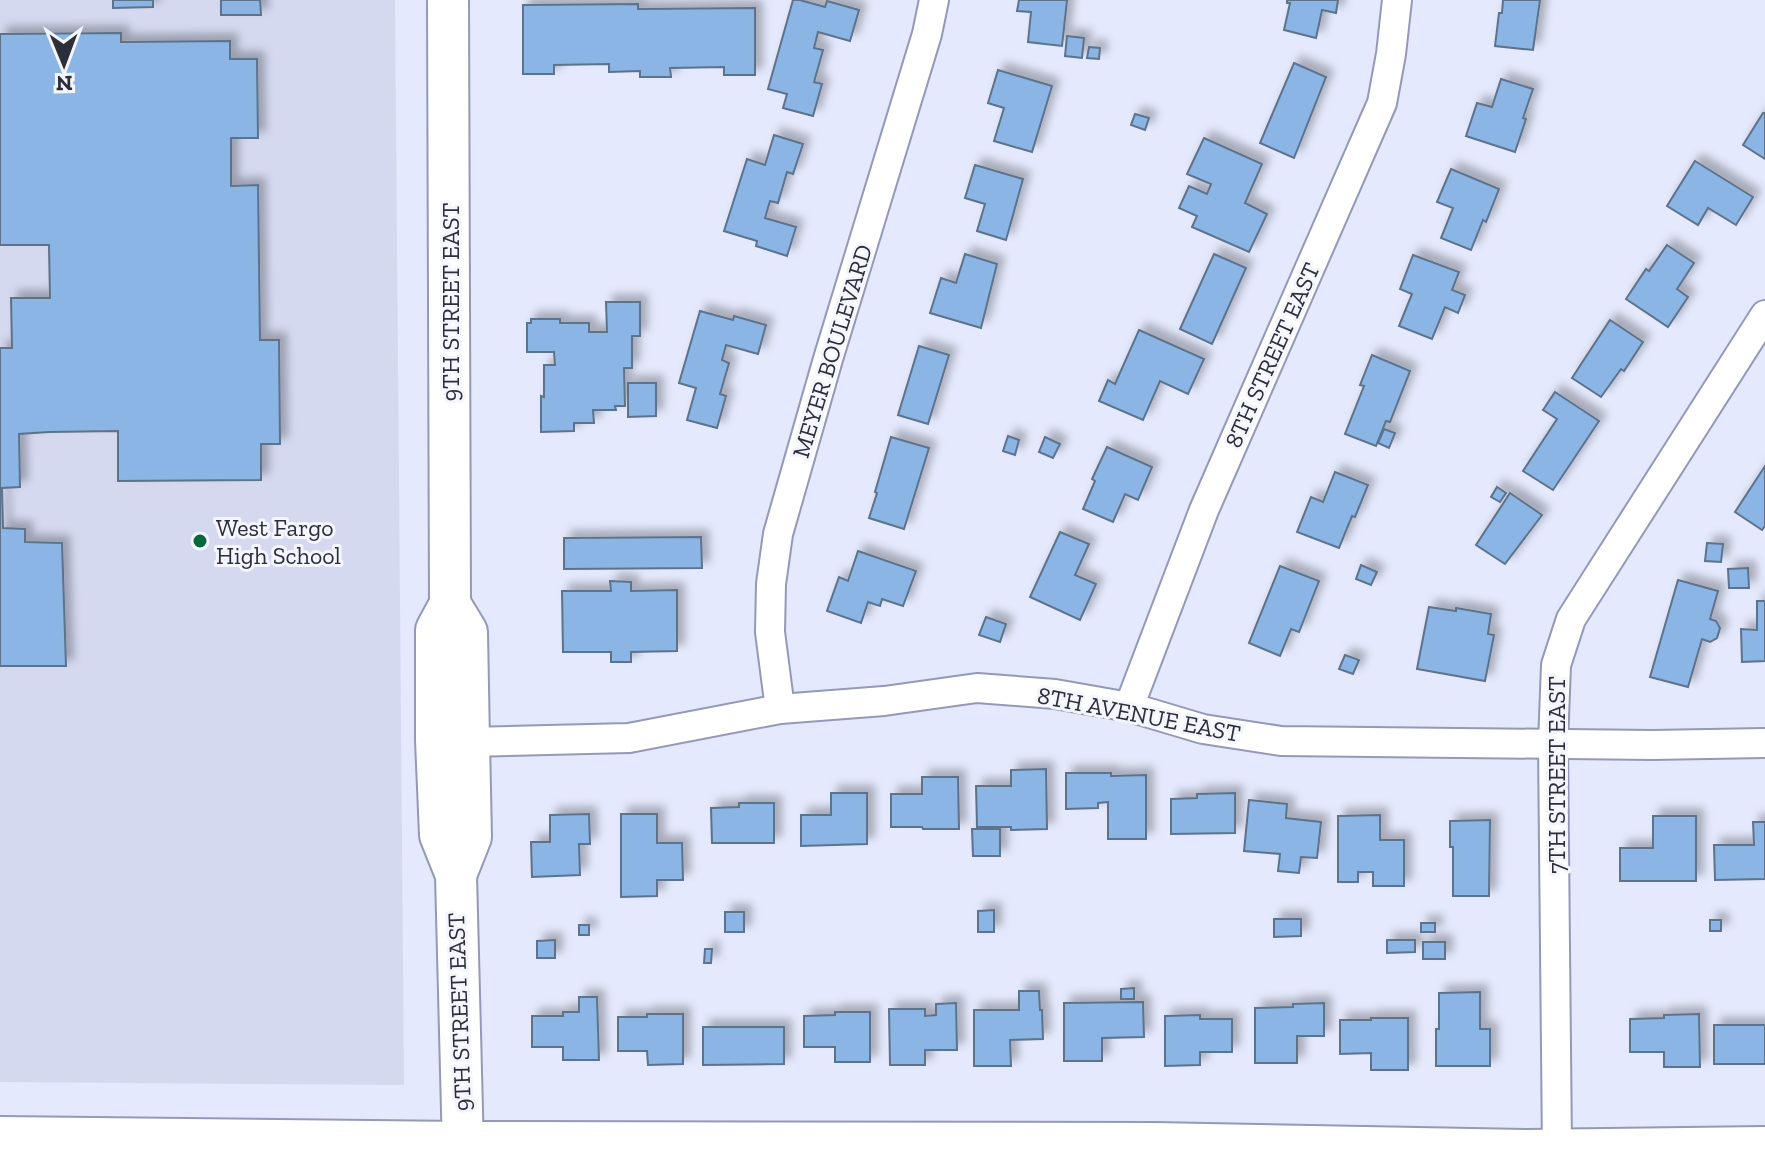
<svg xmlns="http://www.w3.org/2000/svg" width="1765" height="1150" font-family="'Zilla Slab',serif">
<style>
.built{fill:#d4d9f0}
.building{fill:#8ab5e5;stroke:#5d728b;stroke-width:2;filter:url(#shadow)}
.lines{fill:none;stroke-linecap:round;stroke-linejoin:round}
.minor-casing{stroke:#9399b8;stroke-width:32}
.tertiary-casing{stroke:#9399b8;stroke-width:40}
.secondary-casing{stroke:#9399b8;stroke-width:44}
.minor{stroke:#fff;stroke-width:28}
.tertiary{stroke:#fff;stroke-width:36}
.secondary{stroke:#fff;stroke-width:40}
.poi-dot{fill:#06693e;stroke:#f5f6fd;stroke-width:3}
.labels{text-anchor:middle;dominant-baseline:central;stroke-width:6;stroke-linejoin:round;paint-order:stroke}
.street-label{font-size:24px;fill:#2c2f3b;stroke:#f5f6fd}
.poi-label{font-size:24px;fill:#2c2f3b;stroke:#f5f6fd;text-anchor:start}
</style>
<defs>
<filter id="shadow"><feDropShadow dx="7" dy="-7" stdDeviation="4" flood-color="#0004"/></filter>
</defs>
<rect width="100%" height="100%" fill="#e4e9fd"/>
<path class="built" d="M0,0H395L404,1085L0,1082Z"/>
<g class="building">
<path d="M113,0H153V7L113,8Z"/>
<path d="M221,0H260L261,15H221Z"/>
<path d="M793,0H800L825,7L827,1L859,10L850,41L818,32L814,48L823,50L814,82L822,84L813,116L783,108L787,94L768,89Z"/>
<path d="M1019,0H1067L1062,46L1028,42L1031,12L1017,11Z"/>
<path d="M1287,0H1338L1336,13L1322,10L1316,38L1284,30L1290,3H1287Z"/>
<path d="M1503,0H1540L1533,50L1495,46L1499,13H1502Z"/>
<path d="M638,4V9L755,8V75H724V67L670,68L671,77H640V71L609,72V64L554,65V74H523V5Z"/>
<path d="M121,33V42L230,41V59H257L258,138H231V186L258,185L260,340H279L280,444H261V480L118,481V431L49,432L19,434L20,487L2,488L3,528L25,529V542L62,543L66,666H0V348H12L11,298H50L49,245H0V34Z"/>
<path d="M1067,36L1084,38L1082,58L1065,56Z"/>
<path d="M1089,47L1100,48L1099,59L1087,58Z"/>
<path d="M1294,63L1326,77L1294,158L1260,143Z"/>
<path d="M998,70L1052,86L1032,152L994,141L1004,108L988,103Z"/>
<path d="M1501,79L1533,89L1523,118L1526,119L1515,152L1466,136L1477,103L1492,107Z"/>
<path d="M1763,113H1765V159L1743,145Z"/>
<path d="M1135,114L1149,118L1145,130L1131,125Z"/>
<path d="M774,135L803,144L793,174L787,172L778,203L770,201L765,218L796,227L787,256L756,246L757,241L724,231L747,159L765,165Z"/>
<path d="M1204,138L1262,164L1245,203L1267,214L1249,252L1192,227L1197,216L1179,208L1189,186L1207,194L1211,184L1187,174Z"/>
<path d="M1695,161L1753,197L1736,225L1708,208L1698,225L1667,206Z"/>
<path d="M975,165L1023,179L1006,240L977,231L985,204L965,198Z"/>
<path d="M1451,169L1499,189L1486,222L1483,220L1471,250L1441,238L1453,208L1437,202Z"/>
<path d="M1667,245L1694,263L1677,289L1688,297L1668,327L1626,299L1646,269L1649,271Z"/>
<path d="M965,254L997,264L981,328L930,313L941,278L956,283Z"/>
<path d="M1214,254L1246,268L1212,344L1180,329Z"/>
<path d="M1413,255L1459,272L1452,290L1465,295L1458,313L1445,307L1432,339L1399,326L1412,294L1400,289Z"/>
<path d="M606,302H640V336H632V368H624L625,406H615L616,410H593L594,423H574V431L541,432V396L544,397V365H555L554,352H527V323H531V319H560V323H589V332H607Z"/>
<path d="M700,311L733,320L734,316L766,325L758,354L726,345L722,360L729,363L720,394L726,396L717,428L687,420L696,388L679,383Z"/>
<path d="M1610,320L1643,342L1624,371L1621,369L1601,397L1572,378Z"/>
<path d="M1139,330L1204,359L1188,394L1160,381L1143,420L1099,401L1108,380L1115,384Z"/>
<path d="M919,346L949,355L928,424L898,415Z"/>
<path d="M1372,355L1410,371L1390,422L1386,421L1376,446L1345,434L1364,386L1360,385Z"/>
<path d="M628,383H656V416L628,417Z"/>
<path d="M1555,392L1599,421L1553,490L1523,471L1557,419L1543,410Z"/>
<path d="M1384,429L1395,433L1389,448L1378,443Z"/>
<path d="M1008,436L1019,440L1015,455L1003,451Z"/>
<path d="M891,437L929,448L904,529L869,518L877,493L875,492Z"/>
<path d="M1045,437L1060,444L1053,458L1039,452Z"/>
<path d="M1107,447L1152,467L1138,500L1125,494L1113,522L1083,509L1095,481L1092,479Z"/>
<path d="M1765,466V526L1762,530L1735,512Z"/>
<path d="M1335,472L1368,485L1355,517L1352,516L1339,548L1297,532L1311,497L1323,502Z"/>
<path d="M1497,487L1506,493L1500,502L1491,497Z"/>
<path d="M1510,493L1542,515L1505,564L1476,545Z"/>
<path d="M1060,532L1089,544L1075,575L1096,584L1080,620L1030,597Z"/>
<path d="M701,537L702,568L564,569V538Z"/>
<path d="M1707,543L1723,544L1721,562L1705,561Z"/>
<path d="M858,551L916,571L903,606L882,599L880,606L868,602L861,623L827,611L839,577L848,581Z"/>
<path d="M1361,565L1377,572L1371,585L1356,579Z"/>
<path d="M1280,566L1319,581L1299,632L1291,629L1280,656L1249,643Z"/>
<path d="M1748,568L1749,588H1729L1728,569Z"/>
<path d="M1678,580L1718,591L1710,619L1716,621L1720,628L1717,638L1710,642L1702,639L1688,687L1650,677Z"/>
<path d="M610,581L631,582V591L677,590V651L631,652V662H611V652H563L562,591H611Z"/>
<path d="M1757,601H1765V661L1742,662L1741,629L1757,630Z"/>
<path d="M1429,607L1456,611V608L1491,614L1488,634L1494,635L1485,681L1417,669Z"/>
<path d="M986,617L1006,624L1000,642L979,635Z"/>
<path d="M1345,655L1359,660L1353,674L1339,669Z"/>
<path d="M1046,769L1047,829L1011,830V827H977L976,786H1011V770Z"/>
<path d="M1066,773H1111V776L1146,775V839H1108V802L1098,803V808L1066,809Z"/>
<path d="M922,777H958L959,829H923L922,827H891V794H922Z"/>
<path d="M831,793H867V844L801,846V815H831Z"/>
<path d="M1235,793V833L1171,834V799L1197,798V794Z"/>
<path d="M1249,800L1287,804L1286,818L1321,822L1317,858L1301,857L1299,873L1278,871L1280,854L1244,851Z"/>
<path d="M739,803H774V843H712L711,808L739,807Z"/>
<path d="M589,814L590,844H579L580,875L532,877L531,842H550V815Z"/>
<path d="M621,814H657V843H682L683,880H657V896L621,897Z"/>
<path d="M1380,815V840H1404V886H1373V872H1358V882H1338V816Z"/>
<path d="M1653,816H1696V881H1620V848H1653Z"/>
<path d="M1490,820L1489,896H1453V847H1450V821Z"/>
<path d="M1753,822H1765V879L1715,880L1714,845H1754Z"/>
<path d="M972,829H1000V856H973Z"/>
<path d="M994,910V932H978V911Z"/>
<rect x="725" y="912" width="19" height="20"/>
<path d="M1274,919H1301V936L1274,937Z"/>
<rect x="1710" y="920" width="11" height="11"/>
<rect x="1421" y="923" width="14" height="9"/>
<rect x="579" y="925" width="10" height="10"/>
<path d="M555,940V958H537V941Z"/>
<path d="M1387,940H1415V952L1387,953Z"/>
<rect x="1423" y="942" width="22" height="17"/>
<path d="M705,949H712L711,963H704Z"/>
<path d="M1134,988V999H1121V989Z"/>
<path d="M1019,991H1039L1040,1010H1042L1043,1039L1010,1040L1011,1066H974V1010H1019Z"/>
<path d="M1480,992V1029H1490V1066H1436V1029H1439V993Z"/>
<path d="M579,997H597L599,1060H563V1047H532V1016H563V1012H579Z"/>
<path d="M1143,1002L1144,1037L1102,1038V1061H1064V1003Z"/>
<path d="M956,1003L957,1050H925V1065H890L889,1009H925V1016L936,1015V1004Z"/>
<path d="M1324,1003V1036H1297V1063H1255V1008L1293,1007V1004Z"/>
<path d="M835,1012H870V1062H835V1047H804V1016L835,1015Z"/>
<path d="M647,1014H683V1064L648,1065L647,1051H618V1017H647Z"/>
<path d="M1699,1014L1700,1067H1664V1052H1630V1019L1664,1018V1015Z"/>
<path d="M1200,1015V1019H1232V1052H1200V1065L1165,1066V1016Z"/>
<path d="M1371,1018H1408V1070H1371V1053L1340,1054V1020H1371Z"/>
<rect x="1714" y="1025" width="51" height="39"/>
<path d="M703,1027H784V1064L703,1065Z"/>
</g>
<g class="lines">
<defs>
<g id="minor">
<path d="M1129,707L1204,510L1382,103L1391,54L1397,0"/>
<path d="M780,709L770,632L771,584L778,534L828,359L927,34L934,0"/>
<path d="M469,742L629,738L780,709L884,701L977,688L1055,694L1129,707L1203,729L1281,741L1652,745L1765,743"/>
<path d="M1557,1150L1553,744L1556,665L1571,619L1765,315"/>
</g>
<path id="tertiary" d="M0,1135L463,1140L1155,1141L1526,1148L1765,1145"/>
<g id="secondary">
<path d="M448,0L450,604L436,630V740L440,835L456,875L463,1150"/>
<path d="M450,604L467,632L469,742L471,837L456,875"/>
</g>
</defs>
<use href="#minor" class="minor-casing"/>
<use href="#tertiary" class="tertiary-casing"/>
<use href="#secondary" class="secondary-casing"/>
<use href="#minor" class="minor"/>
<use href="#tertiary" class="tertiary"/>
<use href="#secondary" class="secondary"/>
</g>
<circle class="poi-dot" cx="200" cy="541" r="8"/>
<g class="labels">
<g class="street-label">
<text transform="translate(450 302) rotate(-90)">9TH STREET EAST</text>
<text transform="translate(832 351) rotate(-73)">MEYER BOULEVARD</text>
<text transform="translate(1272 355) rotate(-66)">8TH STREET EAST</text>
<text transform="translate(1139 714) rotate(11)">8TH AVENUE EAST</text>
<text transform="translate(1556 775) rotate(-90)">7TH STREET EAST</text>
<text transform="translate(459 1012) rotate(-92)">9TH STREET EAST</text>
</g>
<g class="poi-label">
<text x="216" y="527">West Fargo<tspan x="216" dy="28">High School</tspan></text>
</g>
</g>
<g transform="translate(64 64) rotate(179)" stroke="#f5f6fd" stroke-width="6" paint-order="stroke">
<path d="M0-6L14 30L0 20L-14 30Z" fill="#2c2f3b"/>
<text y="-12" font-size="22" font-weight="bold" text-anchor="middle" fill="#2c2f3b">N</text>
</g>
</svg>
